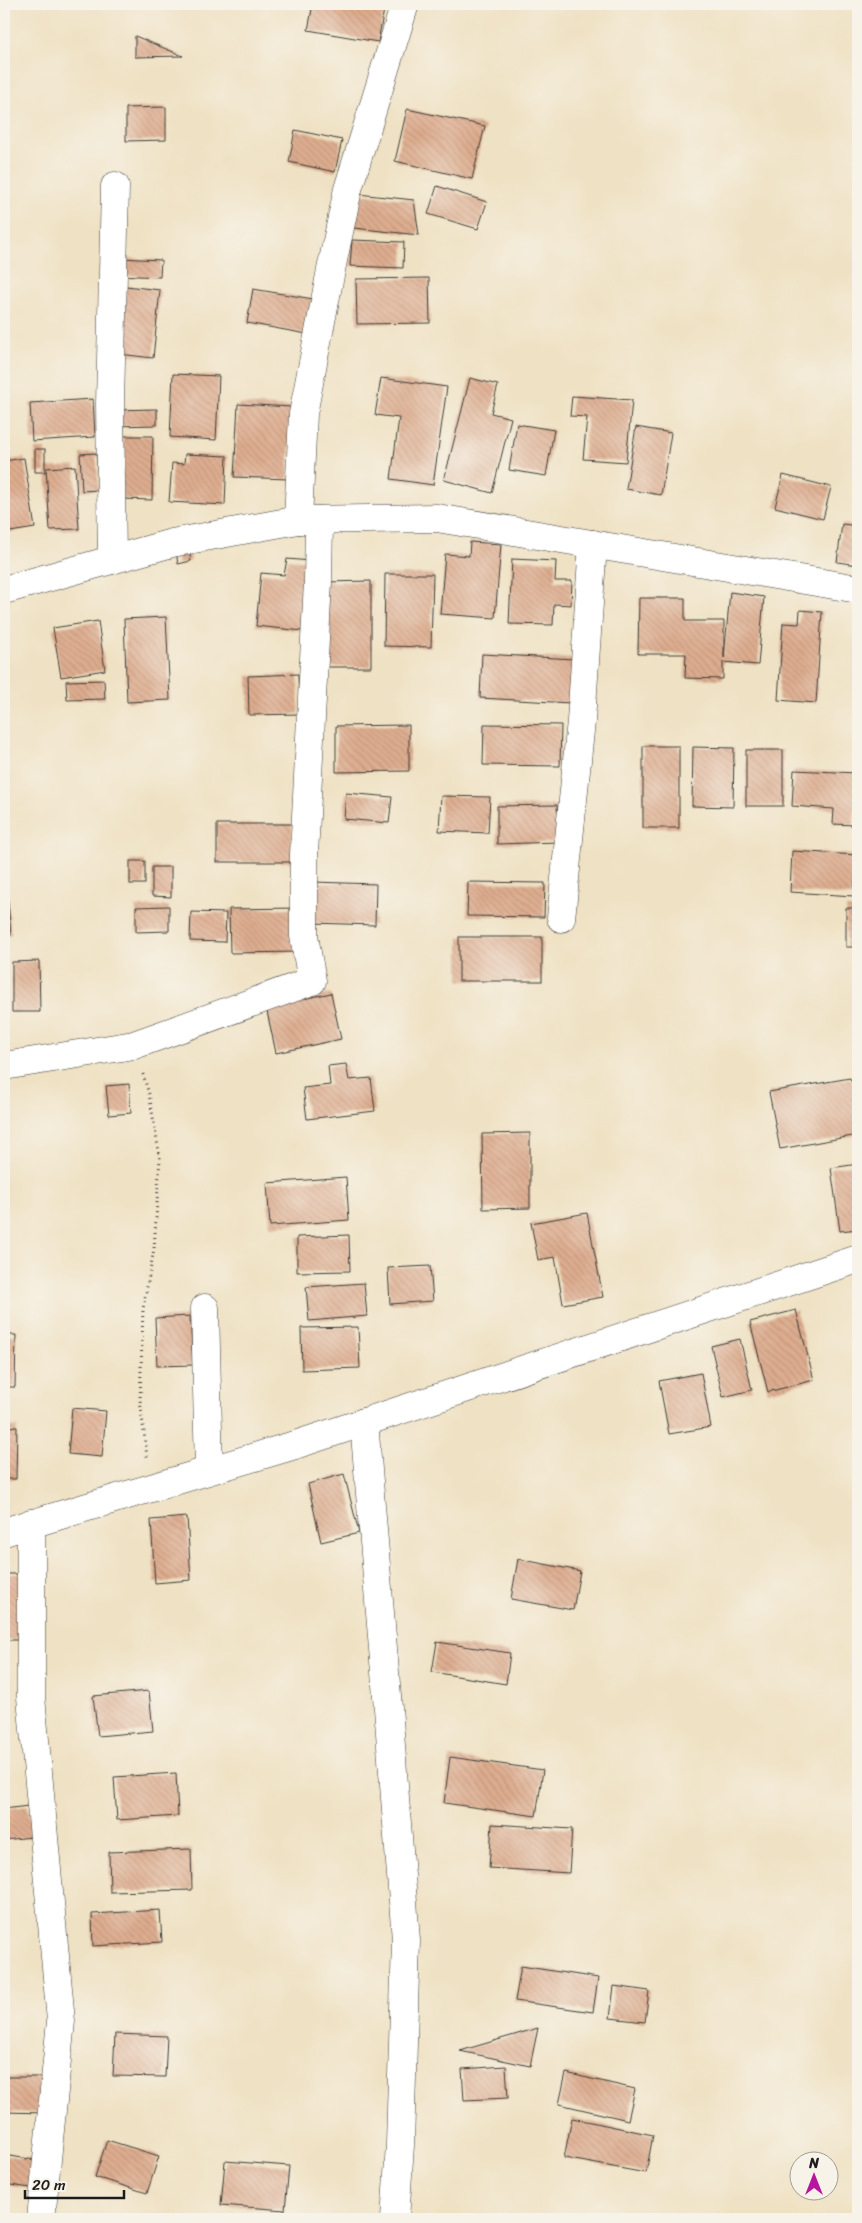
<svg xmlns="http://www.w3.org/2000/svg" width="862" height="2223" font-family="Sriracha,sans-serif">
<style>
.building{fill:url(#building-back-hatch)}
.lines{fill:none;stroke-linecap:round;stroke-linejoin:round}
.minor-casing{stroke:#3c3a35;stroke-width:29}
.path{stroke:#3c3a35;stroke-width:3;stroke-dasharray:1 4;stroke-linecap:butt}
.minor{stroke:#fff;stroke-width:28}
</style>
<defs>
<pattern id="building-back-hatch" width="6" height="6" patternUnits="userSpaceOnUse" patternTransform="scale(1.25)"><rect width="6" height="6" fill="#dead8f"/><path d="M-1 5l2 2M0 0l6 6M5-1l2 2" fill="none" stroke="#be947b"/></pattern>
</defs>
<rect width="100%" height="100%" fill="#f7f3e8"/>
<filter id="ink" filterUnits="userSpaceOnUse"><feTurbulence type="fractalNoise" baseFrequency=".02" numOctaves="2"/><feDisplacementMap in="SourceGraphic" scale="10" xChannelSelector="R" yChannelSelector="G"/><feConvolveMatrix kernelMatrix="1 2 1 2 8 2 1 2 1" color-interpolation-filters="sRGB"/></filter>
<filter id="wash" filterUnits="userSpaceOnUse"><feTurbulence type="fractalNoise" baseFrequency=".0096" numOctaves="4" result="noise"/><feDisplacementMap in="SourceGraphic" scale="20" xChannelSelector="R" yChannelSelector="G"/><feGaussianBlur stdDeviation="1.12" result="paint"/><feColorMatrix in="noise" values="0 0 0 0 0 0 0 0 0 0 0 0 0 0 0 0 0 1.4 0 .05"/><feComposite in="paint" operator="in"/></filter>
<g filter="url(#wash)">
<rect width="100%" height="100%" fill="#efe1c3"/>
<g id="blocks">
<g class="building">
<path d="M313,4H385L378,42L308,30Z"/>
<path d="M135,36L183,56L135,57Z"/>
<path d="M166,107V140L126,141V108Z"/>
<path d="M407,109L485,126L472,179L395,161Z"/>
<path d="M295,130L342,140L335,172L289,162Z"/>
<path d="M437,186L487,202L478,229L428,214Z"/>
<path d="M358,194L414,200L419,235L354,228Z"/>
<path d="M352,240L404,242L403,268L350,266Z"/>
<path d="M119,258L161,260L160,277L118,275Z"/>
<path d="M429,278L430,323L357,324L356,279Z"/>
<path d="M126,286L160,290L153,358L119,354Z"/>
<path d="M253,289L313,299L307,334L247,323Z"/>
<path d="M173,374L219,376L216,440L170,437Z"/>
<path d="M381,378L447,387L433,485L391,479L399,418L375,415Z"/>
<path d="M470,378L498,385L491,413L511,418L492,493L444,480Z"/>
<path d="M572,396L632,400L626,462L583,459L587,417L570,416Z"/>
<path d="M93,399L95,437L32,441L30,403Z"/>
<path d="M238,404L292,407L288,479L234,477Z"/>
<path d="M157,409V425L114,426L113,410Z"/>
<path d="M517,424L554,430L546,476L509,470Z"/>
<path d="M636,427L671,433L661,495L626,489Z"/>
<path d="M123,436H153L152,500L122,499Z"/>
<rect x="35" y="449" width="10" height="23"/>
<path d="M96,453L99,490L82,491L80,454Z"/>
<path d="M185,454L227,456L225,505L169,502L172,463L184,464Z"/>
<path d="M24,458L35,528L4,533V461Z"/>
<path d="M75,466L79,529L50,530L46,468Z"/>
<path d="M783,475L831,487L823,519L775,507Z"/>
<path d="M842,524L858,526V565L837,562Z"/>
<path d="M470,542L501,544L495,618L440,614L445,554L469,556Z"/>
<path d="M189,550L191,561L178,564L176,552Z"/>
<path d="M287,559L311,561L303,631L256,626L261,573L284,575Z"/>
<path d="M512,559L556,561L555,581H572L571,605L554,604L553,625L509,624Z"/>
<path d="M385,574H433L431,647L384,646Z"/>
<path d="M371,581V667H325V582Z"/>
<path d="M730,592L764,597L758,665L723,662V679L685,678L686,654H638L639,598H685V621H724V658Z"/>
<path d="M800,610L822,612L816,703L778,700L783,623L799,624Z"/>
<path d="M166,617L170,700L127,702L124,619Z"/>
<path d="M98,621L105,670L61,677L53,628Z"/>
<path d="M482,654L574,659L571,703L480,698Z"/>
<path d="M298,674L299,714L249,715L248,676Z"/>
<path d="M104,680L105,699L67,700L66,681Z"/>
<path d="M484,724L561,725L560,766L483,765Z"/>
<path d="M409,725V771L336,772V726Z"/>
<rect x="643" y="746" width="36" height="82"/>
<path d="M693,747L734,748L733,807L692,806Z"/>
<rect x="746" y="750" width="37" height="56"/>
<path d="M794,770L857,773L854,825L833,824L834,809L792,806Z"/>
<path d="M346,793L392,797L389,823L344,819Z"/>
<path d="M441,796L490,797L488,833L439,831Z"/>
<path d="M557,805L559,842L497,844V806Z"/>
<rect x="217" y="824" width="75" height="38"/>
<path d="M792,851L857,855L854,896L790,892Z"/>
<rect x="130" y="861" width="15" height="23"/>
<path d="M152,867H171V897L152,896Z"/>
<path d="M4,881H6L11,935L4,936Z"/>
<path d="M313,882L376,884L375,925L312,923Z"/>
<path d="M468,882L545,883L544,917L467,916Z"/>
<path d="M169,906V931L136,932V907Z"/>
<path d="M299,908L300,952L230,953L229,909Z"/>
<rect x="846" y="908" width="12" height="39"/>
<path d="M191,912L226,913L225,942L190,941Z"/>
<rect x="459" y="937" width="83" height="44"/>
<path d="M39,961L40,1012H12V962Z"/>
<path d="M854,966H858V1009H857Z"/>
<path d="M331,993L341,1039L276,1053L266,1007Z"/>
<path d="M346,1064L349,1080L371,1078L375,1111L307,1119L303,1088L330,1085L328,1066Z"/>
<path d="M850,1078L858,1096V1135L780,1149L769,1092Z"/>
<path d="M129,1084L131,1113L109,1115L106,1086Z"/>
<path d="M530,1133V1208L483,1209L482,1134Z"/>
<path d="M858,1164V1229L840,1231L831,1168Z"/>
<path d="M346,1177L349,1220L270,1226L267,1183Z"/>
<path d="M587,1213L603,1297L563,1304L555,1257L538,1260L531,1223Z"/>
<path d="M349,1235L350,1271L297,1272V1237Z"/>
<path d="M430,1266L433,1301L390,1304L388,1268Z"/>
<path d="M364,1283L367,1316L309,1321L306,1287Z"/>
<path d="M796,1310L814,1380L768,1392L750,1322Z"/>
<path d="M190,1316L193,1365L157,1366L155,1318Z"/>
<path d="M358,1327L360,1368L302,1370L301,1328Z"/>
<path d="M4,1335H16L15,1387H4Z"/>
<path d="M740,1339L752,1390L723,1397L711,1346Z"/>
<path d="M701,1373L711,1427L669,1434L659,1381Z"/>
<path d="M72,1408L106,1411L102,1457L68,1454Z"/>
<path d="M4,1426L17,1427L16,1479H4Z"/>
<path d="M344,1474L359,1533L321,1542L308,1484Z"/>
<path d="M187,1517L191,1580L155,1583L151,1520Z"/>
<path d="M518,1559L580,1571L573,1610L511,1599Z"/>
<rect x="4" y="1574" width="18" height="66"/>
<path d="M437,1642L510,1653L506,1684L432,1672Z"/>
<path d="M149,1691L153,1731L98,1736L93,1696Z"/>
<path d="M450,1757L543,1770L536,1816L444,1803Z"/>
<path d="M176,1773L178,1816L117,1820L114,1777Z"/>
<path d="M28,1806L32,1837L4,1840V1809Z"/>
<path d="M492,1824L572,1829L569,1873L489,1868Z"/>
<path d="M191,1849L192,1890L110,1892L109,1852Z"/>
<path d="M160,1910L162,1942L93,1946L92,1914Z"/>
<path d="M521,1966L598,1978L593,2012L515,2001Z"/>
<path d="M614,1986L649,1991L645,2022L610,2018Z"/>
<path d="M538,2028L530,2066L460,2051Z"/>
<path d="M115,2034L167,2036L165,2077L113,2076Z"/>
<path d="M506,2066L508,2098L464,2100L462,2069Z"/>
<path d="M566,2073L635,2089L628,2120L559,2104Z"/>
<path d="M4,2077H45V2113L4,2112Z"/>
<path d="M572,2118L653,2135L646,2173L564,2158Z"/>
<path d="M107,2140L159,2156L147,2193L95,2177Z"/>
<path d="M4,2155L41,2161L37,2189L4,2184Z"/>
<path d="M225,2161L289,2166L285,2210L221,2205Z"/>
<path d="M114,2216L126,2218V2219H113Z"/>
</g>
</g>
</g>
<g filter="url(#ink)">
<use href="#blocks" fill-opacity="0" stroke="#3c3a35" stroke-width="1"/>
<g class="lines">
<defs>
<g id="minor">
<path d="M298,520L303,414L331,270L348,189L405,4"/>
<path d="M112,560L110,404L115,186"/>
<path d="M4,590L172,543L298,520L437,518L858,589"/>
<path d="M561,918L581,721L593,544"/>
<path d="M4,1066L134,1045L312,981L304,936V855L318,581L319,520"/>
<path d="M205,1308L209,1470"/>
<path d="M364,1422L389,1720L406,1940L400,2145L395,2219"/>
<path d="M31,1523V1697L61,2021L41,2219"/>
<path d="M4,1532L295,1445L858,1259"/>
</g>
</defs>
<use href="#minor" class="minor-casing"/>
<path class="path" d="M143,1074L149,1094L160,1158L154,1249L143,1309L140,1400L147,1457"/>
<use href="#minor" class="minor"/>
</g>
</g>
<rect width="862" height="2223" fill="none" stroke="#f7f3e8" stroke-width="20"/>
<g transform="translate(814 2176)"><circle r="24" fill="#f7f3e8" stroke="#9f9d96"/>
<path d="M0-4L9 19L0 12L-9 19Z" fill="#b5179e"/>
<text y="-8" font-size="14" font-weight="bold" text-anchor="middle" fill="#1c1c1c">N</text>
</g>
<path d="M25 2190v8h99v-8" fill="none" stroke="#1c1c1c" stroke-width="2.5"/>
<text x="32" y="2190" font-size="15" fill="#1c1c1c" stroke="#f7f3e8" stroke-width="4" paint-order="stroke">20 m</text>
</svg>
